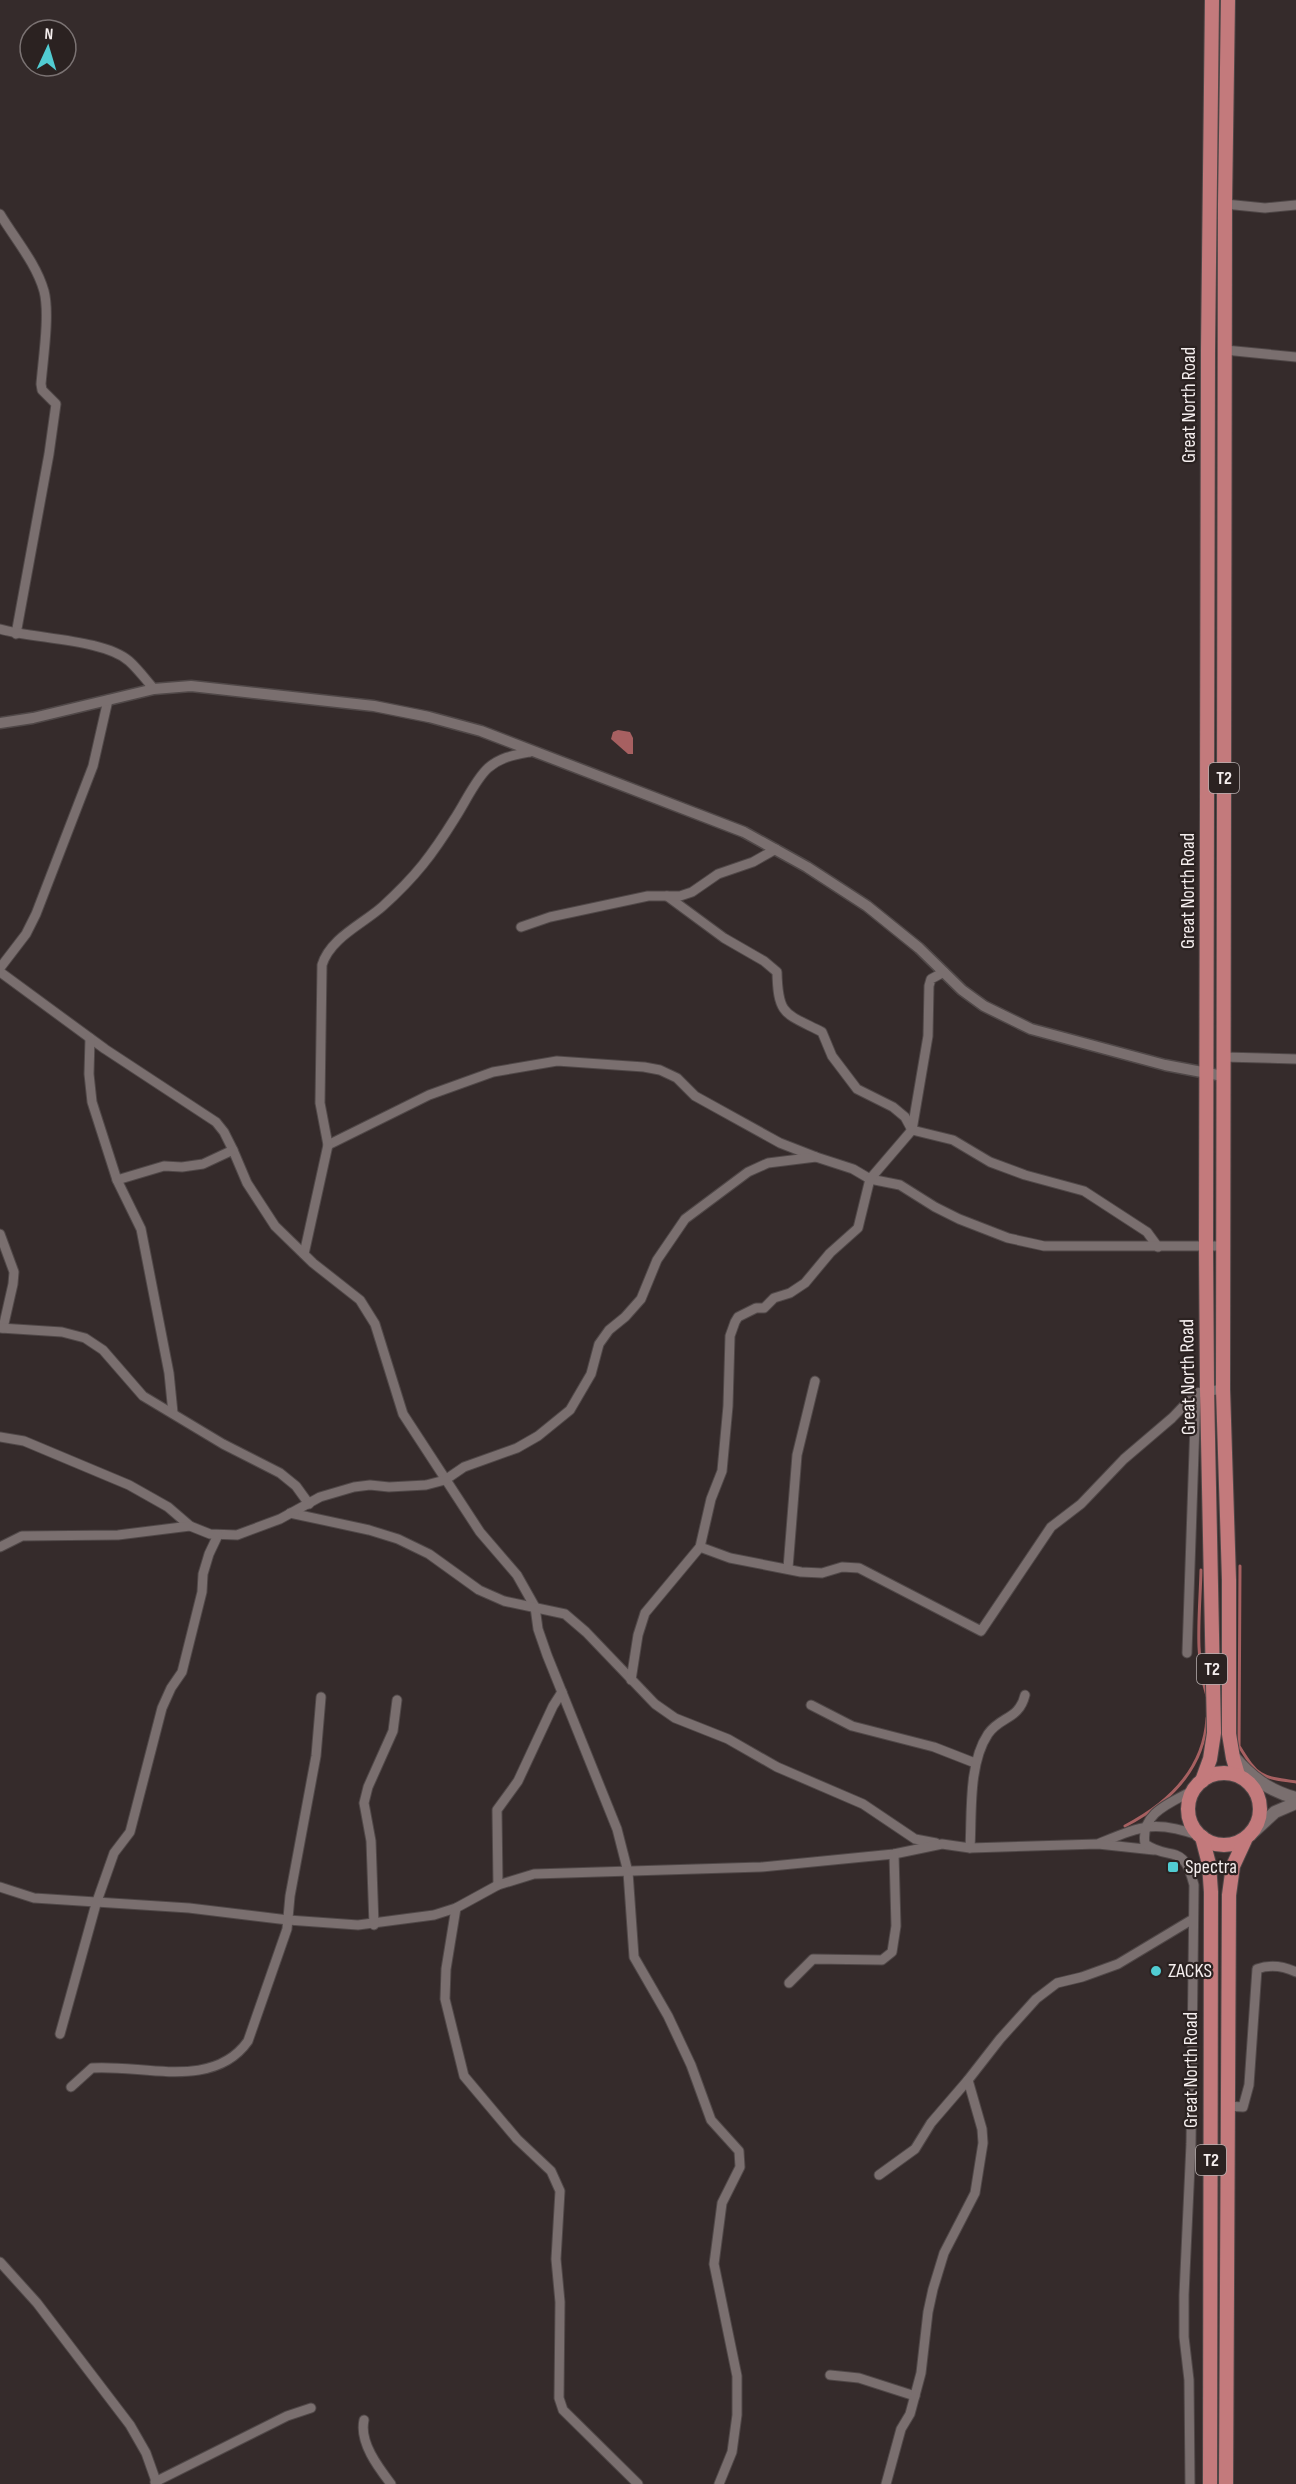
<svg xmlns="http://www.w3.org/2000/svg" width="1296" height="2484" font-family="'Sofia Sans Condensed',sans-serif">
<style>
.water{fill:#a76061}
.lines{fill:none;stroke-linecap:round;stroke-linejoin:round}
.stream{stroke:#a76061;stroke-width:3}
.minor-casing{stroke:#504848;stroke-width:11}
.tertiary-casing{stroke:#504848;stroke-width:13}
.secondary-casing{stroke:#504848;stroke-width:14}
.primary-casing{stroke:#504848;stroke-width:16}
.minor{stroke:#7a6f6f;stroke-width:9}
.tertiary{stroke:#7a6f6f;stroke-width:10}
.secondary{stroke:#7a6f6f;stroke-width:12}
.primary{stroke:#c37a7c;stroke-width:14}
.poi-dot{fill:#51ccd2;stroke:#2b2221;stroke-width:2}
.labels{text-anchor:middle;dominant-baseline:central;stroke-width:4.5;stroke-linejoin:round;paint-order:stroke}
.shield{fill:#2b2221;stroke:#b8b0b0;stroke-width:1.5}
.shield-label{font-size:18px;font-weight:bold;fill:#f4eded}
.street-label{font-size:20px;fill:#f4eded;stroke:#2b2221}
.poi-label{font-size:20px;fill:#f4eded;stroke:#2b2221;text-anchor:start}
</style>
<rect width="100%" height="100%" fill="#352b2b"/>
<path class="water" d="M618,730L630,732L633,738V754H628L611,739L613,732Z"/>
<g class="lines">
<g class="stream">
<path d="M1240,1566L1239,1746C1258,1777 1260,1777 1296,1782"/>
<path d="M1201,1570C1200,1613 1194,1655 1207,1696"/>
<path d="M1125,1826C1169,1803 1204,1769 1207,1718"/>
</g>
<defs>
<g id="minor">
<path d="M1225,204L1265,208L1296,205"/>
<path d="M0,214C15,239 36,263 44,291C50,314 43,359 41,384L42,390L56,404L49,454L16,634"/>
<path d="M1225,350L1296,357"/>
<path d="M0,629C34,639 104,639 129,661C138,669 146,680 154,689"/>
<path d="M667,896L724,938L764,961L777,972C778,1016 785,1013 822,1032L832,1056L857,1089L893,1107L905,1117L912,1130L953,1140L990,1162L1025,1175L1084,1191L1147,1232L1158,1247"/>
<path d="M521,927L550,917L648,896H680L692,892L718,874L753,862L776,849"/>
<path d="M0,968L26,934L36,914L93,766L108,700"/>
<path d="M0,972L105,1049L216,1122L224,1132L233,1150L247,1183L275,1226L313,1263L360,1300L375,1324L403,1414L480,1532L517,1575L535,1607L538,1629L547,1655L617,1829L628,1872L634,1957L668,2016L691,2065L711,2120L739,2151L740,2167L722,2203L714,2264L737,2376V2415L732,2452L719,2484"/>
<path d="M90,1038L89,1074L92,1102L117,1180L141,1229L169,1373L173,1413"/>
<path d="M1223,1057L1296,1059"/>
<path d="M328,1145L429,1095L493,1072L557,1061L644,1067L660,1070L677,1078L695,1096L780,1143L816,1157L853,1169L870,1179L900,1185L935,1207L959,1219L1008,1238L1044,1246H1223"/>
<path d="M117,1180L164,1166L182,1167L203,1164L233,1150"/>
<path d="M0,1234L14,1272L13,1284L3,1328"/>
<path d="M304,1254L328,1145L320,1103L322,965C330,938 363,924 383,906C416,876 432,855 455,818C465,803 475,780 488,768C501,757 514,755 530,752"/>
<path d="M0,1328L62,1332L85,1338L103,1350L143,1396L223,1444L280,1473L296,1486L309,1504"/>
<path d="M0,1437L24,1441L129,1485L168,1507L190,1526"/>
<path d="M290,1513L369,1530L398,1539L429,1554L479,1590L504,1601L565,1614L586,1632L655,1704L675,1718L728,1739L777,1767L863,1804L915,1839L936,1843"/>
<path d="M0,1547L22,1536L118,1535L190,1526L210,1534L237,1535L280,1519L320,1497L354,1487L370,1485L389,1487L426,1485L445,1480L464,1467L517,1448L538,1436L570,1410L591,1374L599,1344L609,1330L625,1317L641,1299L657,1260L685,1219L748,1172L768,1163L816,1157"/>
<path d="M700,1547L730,1558L801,1572L822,1573L842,1567L859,1568L981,1631L1051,1527L1081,1504L1124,1459L1172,1418L1196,1393L1223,1389"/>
<path d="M788,1568L797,1455L815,1381"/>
<path d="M1187,1653L1196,1393"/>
<path d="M631,1680L638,1635L645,1613L700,1547L711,1499L722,1471L728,1406L730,1336L735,1322L738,1317L756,1308H764L774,1298L790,1293L805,1283L830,1253L858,1228L870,1179L912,1130L928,1036L929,986L931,979L944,972"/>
<path d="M811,1705L852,1726L934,1747L975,1763"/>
<path d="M1100,1843C1144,1825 1155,1820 1201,1836"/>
<path d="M970,1848C972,1814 968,1764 988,1734C1000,1716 1019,1720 1025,1695"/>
<path d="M498,1885L497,1810L518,1781L553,1706L562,1692"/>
<path d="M0,1887L34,1898L189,1908L288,1920L358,1925L434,1915L456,1908L498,1885L534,1874L761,1867L894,1854L942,1844L970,1848L1098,1844L1154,1850"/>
<path d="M456,1908L446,1969L445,1999L464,2076L517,2139L551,2171L560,2191L556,2259L560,2302L559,2398L563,2410L638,2484"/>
<path d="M374,1925L371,1841L364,1803L368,1787L393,1731L397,1700"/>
<path d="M789,1983L813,1959L882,1960L892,1952L896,1926L894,1854"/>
<path d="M60,2034L96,1904L114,1853L130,1832L162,1708L171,1688L182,1672L202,1592L203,1574L209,1554L218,1535"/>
<path d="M71,2087L92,2068C141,2064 213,2091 248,2041L287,1929L290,1896L316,1756L321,1697"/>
<path d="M1226,2106L1243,2107L1249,2085L1257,1969C1271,1964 1283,1966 1296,1972"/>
<path d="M879,2175L915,2149L931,2123L968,2080"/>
<path d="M0,2262L37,2303L130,2425L146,2453L157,2484"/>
<path d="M830,2375L859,2378L915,2396"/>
<path d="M364,2420C359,2442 378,2467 391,2484"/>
<path d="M155,2482L287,2416L311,2408"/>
<path d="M886,2484L901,2429L910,2414L921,2373L928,2312L933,2289L944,2253L975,2193L983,2143L982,2129L968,2080L1000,2039L1036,1999L1057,1983L1082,1977L1118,1964L1193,1919"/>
<path d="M1190,2484L1189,2380L1184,2337V2295L1191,2144L1194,1885C1183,1841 1171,1862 1145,1844C1140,1813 1170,1803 1194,1790"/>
</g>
<path id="tertiary" d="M0,723L33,718L154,689L191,686L374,706L429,717L481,731L744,832L807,867L867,906L919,948L962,990L984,1006L1031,1029L1165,1065L1223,1076"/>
<g id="secondary">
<path d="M1233,1756C1251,1777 1269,1791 1296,1798"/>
<path d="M1250,1835L1275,1812L1296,1803"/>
</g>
<g id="primary">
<path d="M1228,0L1225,204L1223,1389L1229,1580V1734L1233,1758L1238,1775"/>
<circle cx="1224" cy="1809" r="36"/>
<path d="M1202,1781L1210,1759L1214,1733L1207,1389L1206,1246L1208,350L1212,0"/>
<path d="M1202,1837L1209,1864L1211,1892L1210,2484"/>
<path d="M1226,2484L1229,1895L1233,1866L1245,1840"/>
</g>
</defs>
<use href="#minor" class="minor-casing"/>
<use href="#tertiary" class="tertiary-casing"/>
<use href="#secondary" class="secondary-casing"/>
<use href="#primary" class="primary-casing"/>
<use href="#minor" class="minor"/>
<use href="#tertiary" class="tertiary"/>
<use href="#secondary" class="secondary"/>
<use href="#primary" class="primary"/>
</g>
<g class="poi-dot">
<rect x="1167" y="1861" width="12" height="12" rx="3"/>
<circle cx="1156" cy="1971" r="6"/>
</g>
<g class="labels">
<g class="shield">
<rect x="1209" y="763" width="30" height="30" rx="4.5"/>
<rect x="1197" y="1654" width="30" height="30" rx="4.5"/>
<rect x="1196" y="2145" width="30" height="30" rx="4.5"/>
</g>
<g class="shield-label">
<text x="1224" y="778">T2</text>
<text x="1212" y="1669">T2</text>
<text x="1211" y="2160">T2</text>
</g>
<g class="street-label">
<text transform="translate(1189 405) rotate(-90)">Great North Road</text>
<text transform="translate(1188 891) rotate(-90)">Great North Road</text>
<text transform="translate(1188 1377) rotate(-91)">Great North Road</text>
<text transform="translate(1191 2070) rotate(-90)">Great North Road</text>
</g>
<g class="poi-label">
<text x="1185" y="1867">Spectra</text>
<text x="1168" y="1971">ZACKS</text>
</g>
</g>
<g transform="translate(48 48) rotate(4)"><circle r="28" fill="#2b2221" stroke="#7b7373" stroke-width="1.5"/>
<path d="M0-4.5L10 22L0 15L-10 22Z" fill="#51ccd2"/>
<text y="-9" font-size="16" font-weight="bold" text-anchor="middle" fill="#f4eded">N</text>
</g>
</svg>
